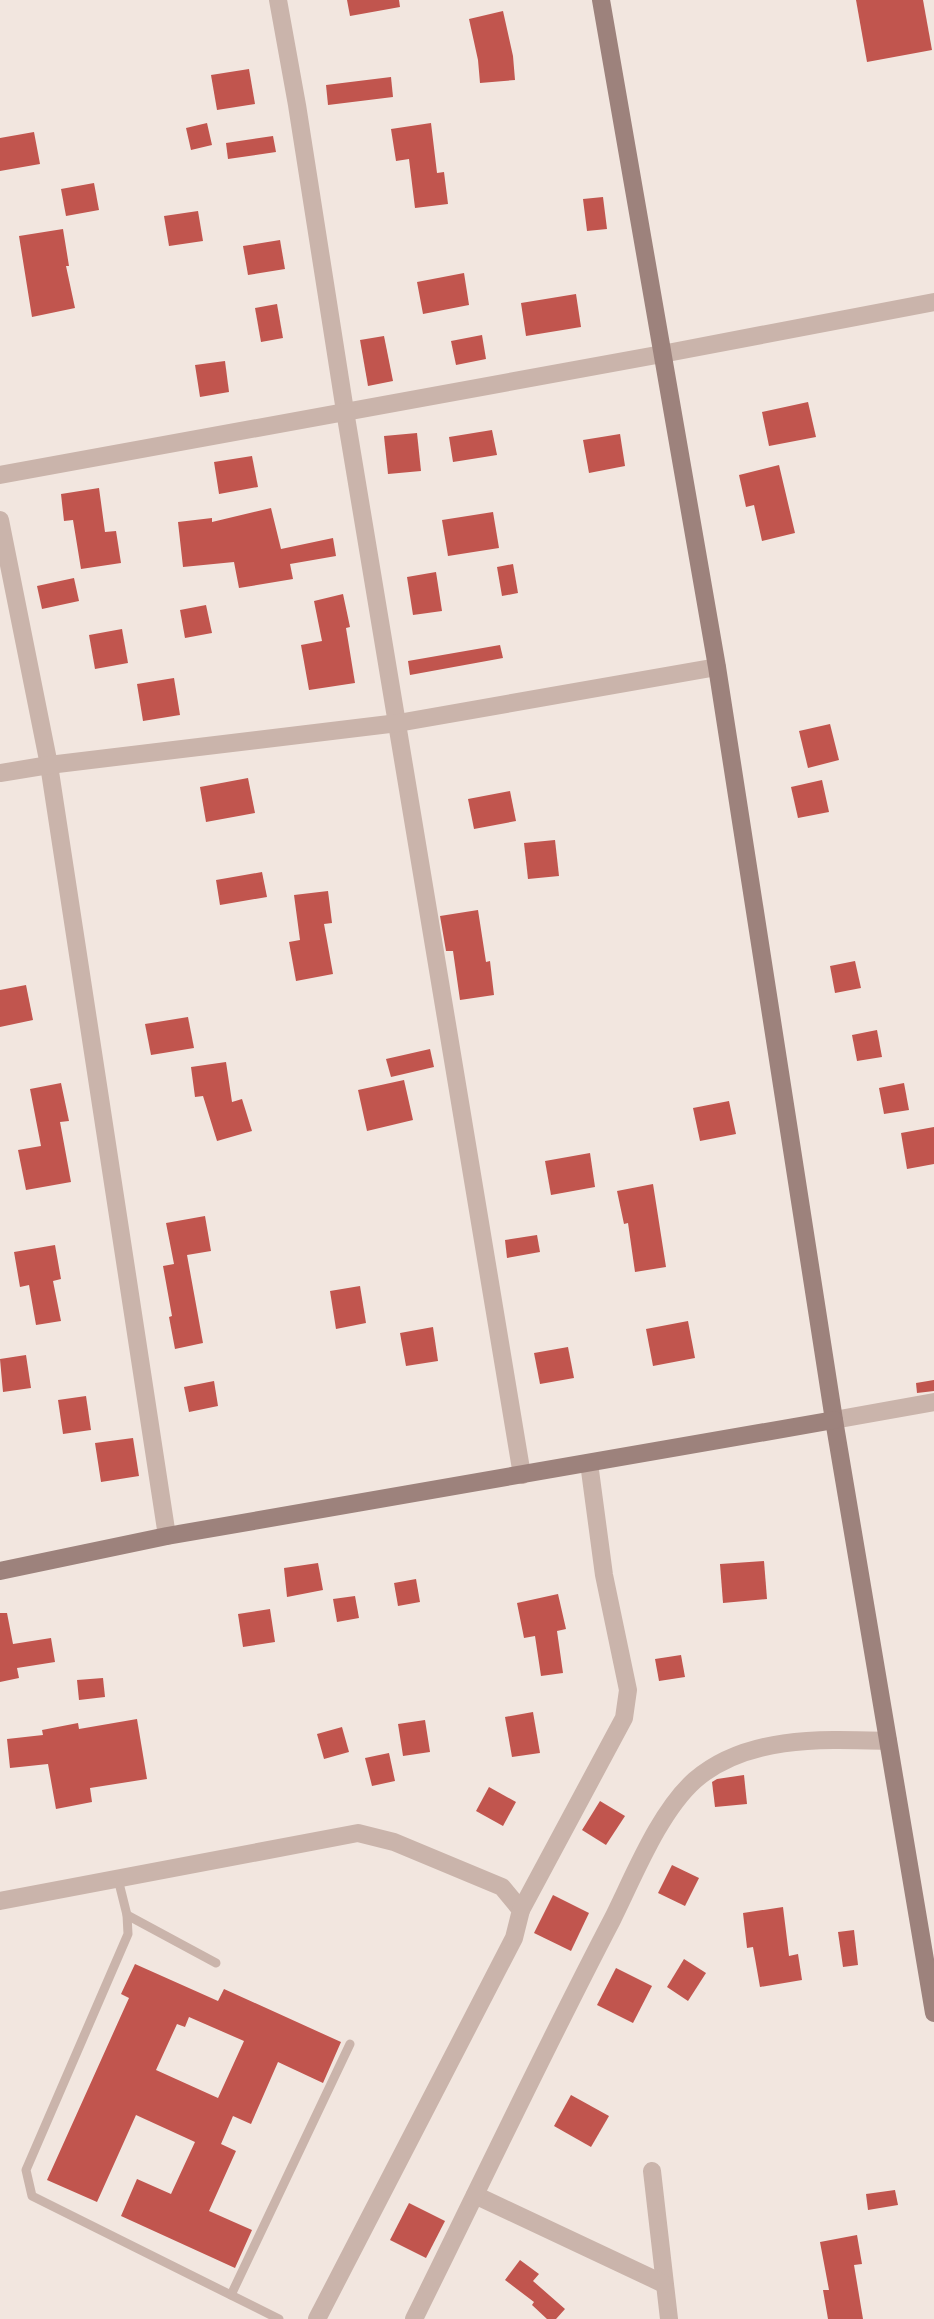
<svg xmlns="http://www.w3.org/2000/svg" width="934" height="2319" font-family="Montserrat,sans-serif">
<style>
.building{fill:#c1554e;fill-rule:evenodd}
.lines{fill:none;stroke-linecap:round;stroke-linejoin:round}
.lane{stroke:#cab4ab;stroke-width:9}
.street{stroke:#cab4ab;stroke-width:18}
.secondary{stroke:#9d827c;stroke-width:18}
</style>
<rect width="100%" height="100%" fill="#f2e6df"/>
<g class="building">
<path d="M347,0H399L400,7L350,16Z"/>
<path d="M856,0H923L932,50L867,62Z"/>
<path d="M503,11L513,56L515,80L480,83L478,60L469,19Z"/>
<path d="M249,69L255,104L217,110L211,75Z"/>
<path d="M391,77L393,97L328,105L326,85Z"/>
<path d="M207,123L212,145L191,150L186,128Z"/>
<path d="M431,123L437,173L444,172L448,204L415,208L409,159L396,161L391,129Z"/>
<path d="M34,132L40,164L0,171V138Z"/>
<path d="M273,136L276,152L228,159L226,143Z"/>
<path d="M94,183L99,210L66,216L61,189Z"/>
<path d="M603,197L607,229L587,231L583,199Z"/>
<path d="M198,211L203,241L169,246L164,216Z"/>
<path d="M63,229L69,266H66L75,308L32,317L19,236Z"/>
<path d="M280,240L285,269L248,275L243,246Z"/>
<path d="M464,273L469,305L423,314L417,282Z"/>
<path d="M576,294L581,327L526,336L521,303Z"/>
<path d="M277,304L283,338L261,342L255,308Z"/>
<path d="M482,335L486,359L456,365L451,341Z"/>
<path d="M384,336L393,381L368,386L360,340Z"/>
<path d="M225,361L229,392L200,397L195,365Z"/>
<path d="M808,402L816,437L769,446L762,412Z"/>
<path d="M492,430L497,455L453,462L449,437Z"/>
<path d="M417,433L421,471L388,474L384,436Z"/>
<path d="M620,434L625,466L589,473L583,440Z"/>
<path d="M252,456L258,487L219,494L214,462Z"/>
<path d="M779,465L795,533L762,541L754,505L746,507L739,475Z"/>
<path d="M99,488L105,532L116,531L121,563L81,569L73,520L64,521L61,494Z"/>
<path d="M271,508L281,549L333,538L336,556L290,564L293,579L239,588L234,562L183,567L178,522L212,518V522Z"/>
<path d="M493,512L499,548L448,556L442,520Z"/>
<path d="M513,564L518,593L502,596L497,567Z"/>
<path d="M436,572L442,611L413,615L407,577Z"/>
<path d="M74,578L79,601L42,609L37,586Z"/>
<path d="M343,594L350,627L346,628L355,683L309,690L301,645L322,641L314,601Z"/>
<path d="M206,605L212,633L185,638L180,610Z"/>
<path d="M122,629L128,663L95,669L89,635Z"/>
<path d="M500,645L503,658L410,675L408,661Z"/>
<path d="M174,678L180,715L143,721L137,684Z"/>
<path d="M830,724L839,760L808,768L799,731Z"/>
<path d="M248,778L255,813L206,822L200,787Z"/>
<path d="M822,780L829,812L798,818L791,787Z"/>
<path d="M510,791L516,821L474,829L468,799Z"/>
<path d="M555,840L559,876L528,879L524,843Z"/>
<path d="M262,872L267,897L220,905L216,880Z"/>
<path d="M328,891L332,923L324,924L333,974L296,981L289,942L300,940L294,895Z"/>
<path d="M478,910L486,962L490,961L494,995L460,1000L453,951H446L440,916Z"/>
<path d="M855,961L861,988L835,993L830,966Z"/>
<path d="M26,985L33,1020L0,1027V990Z"/>
<path d="M188,1017L194,1048L151,1055L145,1024Z"/>
<path d="M877,1030L882,1057L857,1061L852,1035Z"/>
<path d="M430,1049L434,1067L391,1077L386,1059Z"/>
<path d="M226,1062L232,1102L242,1099L252,1131L217,1141L203,1096L195,1097L191,1067Z"/>
<path d="M404,1080L413,1120L367,1131L358,1090Z"/>
<path d="M61,1083L69,1121L60,1122L71,1182L26,1190L18,1150L41,1146L30,1089Z"/>
<path d="M904,1083L909,1110L884,1114L879,1088Z"/>
<path d="M729,1101L736,1134L700,1141L693,1108Z"/>
<path d="M934,1127V1164L907,1169L901,1133Z"/>
<path d="M590,1153L595,1187L551,1195L545,1161Z"/>
<path d="M653,1184L666,1267L635,1272L628,1223L624,1224L617,1191Z"/>
<path d="M205,1216L211,1251L187,1255L203,1343L175,1349L169,1317L172,1316L163,1266L174,1264L166,1223Z"/>
<path d="M537,1235L540,1252L507,1258L505,1240Z"/>
<path d="M55,1245L61,1279L53,1281L61,1321L36,1325L29,1285L20,1287L14,1252Z"/>
<path d="M360,1286L366,1323L336,1329L330,1291Z"/>
<path d="M688,1321L695,1358L653,1366L646,1329Z"/>
<path d="M433,1327L438,1361L406,1366L400,1333Z"/>
<path d="M568,1347L574,1378L540,1384L534,1353Z"/>
<path d="M26,1355L31,1388L3,1392L0,1359Z"/>
<path d="M934,1380V1391L917,1393L916,1383Z"/>
<path d="M214,1381L218,1406L189,1412L184,1387Z"/>
<path d="M86,1396L91,1430L63,1434L58,1400Z"/>
<path d="M133,1438L139,1476L101,1482L95,1443Z"/>
<path d="M764,1561L767,1599L723,1603L720,1564Z"/>
<path d="M318,1563L323,1590L287,1597L284,1568Z"/>
<path d="M416,1579L420,1602L398,1606L394,1583Z"/>
<path d="M558,1594L566,1629L557,1631L563,1673L541,1676L535,1636L524,1638L517,1603Z"/>
<path d="M355,1596L359,1618L337,1622L333,1599Z"/>
<path d="M270,1609L275,1642L243,1647L238,1614Z"/>
<path d="M0,1613H7L13,1644L51,1638L55,1662L17,1668L19,1678L0,1682Z"/>
<path d="M681,1655L685,1677L659,1681L655,1659Z"/>
<path d="M103,1678L105,1697L79,1700L77,1680Z"/>
<path d="M533,1712L540,1753L512,1757L505,1717Z"/>
<path d="M137,1719L147,1779L90,1788L92,1802L56,1809L48,1764L10,1768L7,1739L43,1735L42,1730L78,1723L79,1729Z"/>
<path d="M425,1720L430,1752L403,1756L398,1724Z"/>
<path d="M342,1727L349,1752L324,1759L317,1734Z"/>
<path d="M389,1753L395,1781L372,1786L365,1758Z"/>
<path d="M744,1775L747,1804L715,1807L712,1782L717,1779Z"/>
<path d="M489,1787L516,1802L503,1826L476,1811Z"/>
<path d="M600,1801L625,1816L606,1845L582,1830Z"/>
<path d="M672,1865L699,1878L685,1906L658,1893Z"/>
<path d="M553,1895L589,1913L571,1951L534,1933Z"/>
<path d="M783,1907L789,1956L798,1954L802,1980L760,1987L753,1947L747,1948L743,1913Z"/>
<path d="M854,1930L858,1965L843,1967L838,1932Z"/>
<path d="M684,1959L706,1973L688,2001L667,1987Z"/>
<path d="M135,1964L218,2001L224,1989L341,2042L323,2083L278,2062L251,2124L233,2116L221,2144L236,2151L209,2211L252,2230L235,2268L121,2216L137,2179L171,2194L195,2142L136,2115L97,2202L47,2180L129,1998L121,1994ZM189,2017L244,2041L218,2098L156,2070L177,2024L185,2027Z"/>
<path d="M616,1968L652,1986L633,2023L597,2005Z"/>
<path d="M571,2095L609,2116L591,2147L554,2126Z"/>
<path d="M895,2190L898,2205L868,2210L866,2194Z"/>
<path d="M409,2203L445,2221L426,2258L390,2240Z"/>
<path d="M857,2235L862,2264L854,2265L863,2319H828L823,2290H829L820,2242Z"/>
<path d="M520,2260L539,2274L533,2281L565,2309L556,2319H547L532,2305L534,2302L505,2280Z"/>
</g>
<g class="lines">
<g class="lane">
<path d="M118,1879L127,1915L128,1934L26,2170L32,2196L279,2319"/>
<path d="M127,1915L216,1963"/>
<path d="M231,2295L350,2044"/>
</g>
<g class="street">
<path d="M278,0L297,105L345,411L522,1475"/>
<path d="M0,475L662,354L934,302"/>
<path d="M0,520L49,765L167,1536"/>
<path d="M0,773L49,765L398,723L717,667"/>
<path d="M834,1420L934,1402"/>
<path d="M0,1901L358,1833L394,1842L502,1887L521,1910L514,1938L317,2319"/>
<path d="M521,1910L624,1718L628,1690L604,1575L589,1463"/>
<path d="M652,2171L669,2319"/>
<path d="M475,2195L664,2284"/>
<path d="M414,2319C480,2186 543,2052 612,1920C634,1876 659,1812 695,1780C747,1735 824,1739 888,1741"/>
</g>
<g class="secondary">
<path d="M601,0L717,667L834,1420L934,2013"/>
<path d="M0,1571L167,1536L834,1420"/>
</g>
</g>
</svg>
